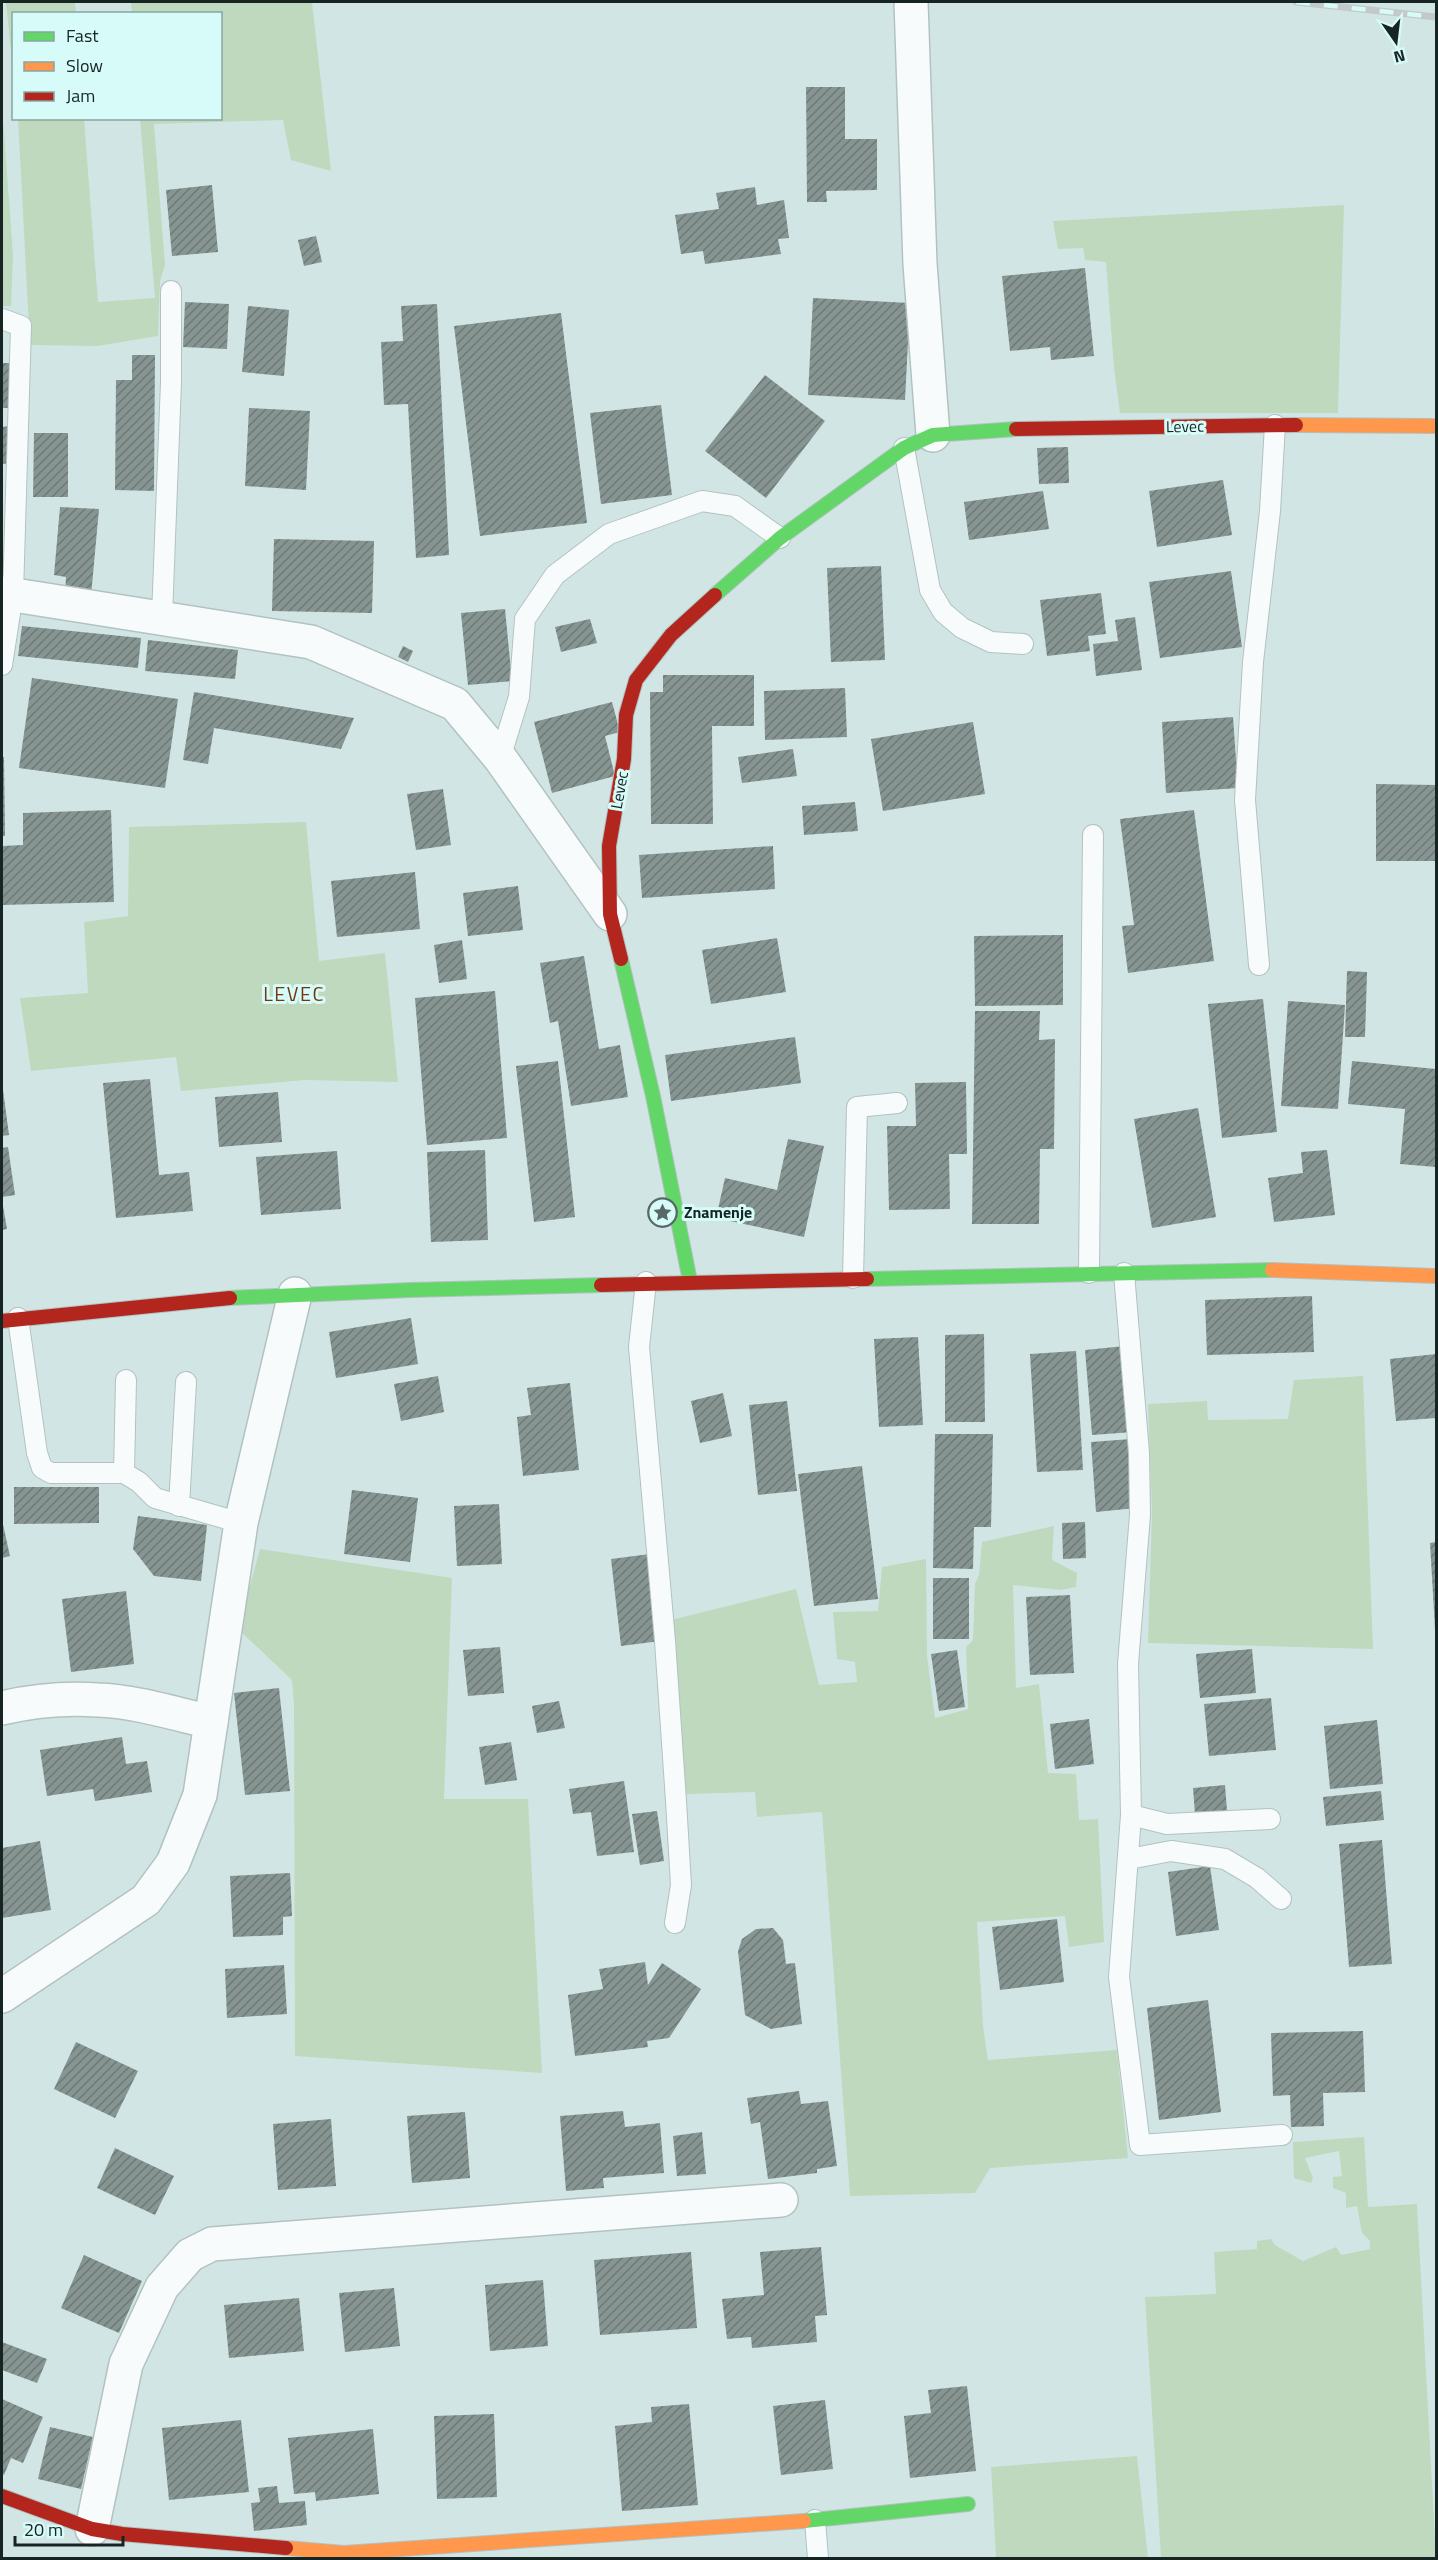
<svg xmlns="http://www.w3.org/2000/svg" width="1438" height="2560" font-family="'Titillium Web',sans-serif">
<style>
.grass{fill:#bfd9be}
.building{fill:url(#building-hatch)}
.lines{fill:none;stroke-linecap:round;stroke-linejoin:round}
.lane-casing{stroke:#b2c2c1;stroke-width:22}
.street-casing{stroke:#b2c2c1;stroke-width:36}
.fast-casing{stroke:#b2c2c1;stroke-width:16}
.slow-casing{stroke:#b2c2c1;stroke-width:16}
.jam-casing{stroke:#b2c2c1;stroke-width:16}
.lane{stroke:#f8fbfb;stroke-width:20}
.street{stroke:#f8fbfb;stroke-width:33}
.fast{stroke:#63d668;stroke-width:14}
.slow{stroke:#ff974d;stroke-width:14}
.jam{stroke:#b3261e;stroke-width:14}
.rail-casing{stroke:#c3c8c8;stroke-width:7}
.rail{stroke:#d6fbf8;stroke-width:4.5;stroke-dasharray:14;stroke-linecap:butt}
.labels{text-anchor:middle;dominant-baseline:central;stroke-width:6;stroke-linejoin:round;paint-order:stroke}
.street-label{font-size:16px;fill:#162524;stroke:#d6fbf8}
.poi-label{font-size:16px;font-weight:bold;fill:#162524;stroke:#d6fbf8;text-anchor:start}
.quarter-label{font-size:20px;letter-spacing:1.5px;fill:#74360e;stroke:#d6fbf8}
</style>
<defs>
<pattern id="building-hatch" width="6" height="6" patternUnits="userSpaceOnUse" patternTransform="scale(1.5)"><rect width="6" height="6" fill="#869591"/><path d="M-1 1l2-2M0 6l6-6M5 7l2-2" fill="none" stroke="#6d7976"/></pattern>
</defs>
<rect width="100%" height="100%" fill="#d1e6e4"/>
<g class="grass">
<path d="M6,2H75L76,13L14,14L13,72Z"/>
<path d="M131,2H312L331,171L291,160L283,120L154,124L165,265L160,281L158,336L97,346L30,345L18,119H84L98,302L155,298L140,119L220,118V14L132,13Z"/>
<path d="M2,106L13,255L11,306H2Z"/>
<path d="M1344,205L1338,413H1120L1114,368L1106,262L1085,260L1083,248L1058,249L1053,221Z"/>
<path d="M306,822L319,961L385,953L398,1082L305,1080L181,1091L176,1057L31,1071L20,998L88,993L84,922L128,916L129,827Z"/>
<path d="M1363,1376L1373,1649L1148,1643L1152,1512L1148,1404L1207,1401L1208,1420L1288,1419L1294,1380Z"/>
<path d="M1054,1526L1052,1560L1077,1573L1076,1587L1060,1590L1013,1585L1016,1688L1039,1684L1048,1773L1076,1774L1079,1820L1098,1819L1104,1942L1069,1947L1065,1916L977,1922L983,2026L988,2060L1117,2050L1128,2158L990,2168L975,2193L850,2196L822,1812L757,1817L755,1792L686,1794L671,1620L796,1589L819,1685L857,1682L855,1662L837,1659L833,1612L878,1611L882,1567L926,1559L927,1656L935,1718L968,1709L966,1647L973,1640L975,1584L979,1575L982,1542Z"/>
<path d="M260,1549L452,1578L444,1799H528L542,2073L295,2056L294,1705L292,1680L238,1629Z"/>
<path d="M1364,2137L1368,2207L1417,2204L1436,2558H1161L1145,2297L1216,2294L1214,2252L1257,2249V2241L1271,2239L1275,2245L1303,2261L1336,2247L1341,2255L1370,2249V2241L1362,2233L1357,2206L1346,2208V2193L1333,2188V2177L1342,2176L1339,2151L1305,2158L1313,2178L1311,2183L1294,2178L1293,2142Z"/>
<path d="M1137,2456L1148,2558H996L991,2467Z"/>
</g>
<g class="building">
<path d="M806,87H845V139H877V190L826,191L827,202H807Z"/>
<path d="M212,185L218,252L172,256L166,190Z"/>
<path d="M755,187L757,205L784,200L789,238L778,239L781,254L705,264L703,251L681,254L675,215L719,209L716,193Z"/>
<path d="M316,236L322,262L304,266L298,240Z"/>
<path d="M1085,268L1094,356L1051,360L1050,347L1010,351L1002,276Z"/>
<path d="M813,298L910,303L905,400L808,395Z"/>
<path d="M185,302L229,304L227,349L183,347Z"/>
<path d="M437,304L449,555L416,558L408,404L384,405L381,342L403,341L401,306Z"/>
<path d="M248,306L289,310L284,376L242,372Z"/>
<path d="M561,313L587,523L480,536L454,326Z"/>
<path d="M132,355H155L154,491L115,490L116,380H132Z"/>
<rect x="2" y="363" width="15" height="45"/>
<path d="M765,375L825,421L766,498L705,451Z"/>
<path d="M661,405L672,495L601,504L590,413Z"/>
<path d="M249,408L310,411L306,490L245,486Z"/>
<path d="M10,426L12,463L2,464V427Z"/>
<path d="M34,433H68V497H33Z"/>
<path d="M1068,447L1069,483L1039,484L1037,448Z"/>
<path d="M1223,480L1232,535L1157,547L1149,491Z"/>
<path d="M1043,491L1049,529L969,540L964,502Z"/>
<path d="M60,507L99,509L91,596L65,594L66,577L54,575Z"/>
<path d="M274,539L374,541L372,613L272,611Z"/>
<path d="M881,566L885,660L831,662L827,568Z"/>
<path d="M1231,571L1242,647L1160,658L1149,582Z"/>
<path d="M1101,593L1106,634L1088,636L1090,651L1047,656L1040,600Z"/>
<path d="M505,609L512,681L468,685L461,613Z"/>
<path d="M1135,617L1142,670L1096,676L1093,644L1118,641L1115,620Z"/>
<path d="M590,619L597,643L561,652L555,627Z"/>
<path d="M22,626L141,638L138,668L18,656Z"/>
<path d="M148,640L238,650L235,679L145,671Z"/>
<path d="M403,646L413,651L408,662L398,657Z"/>
<path d="M663,675H754V726H712L713,824H651L650,692H663Z"/>
<path d="M32,678L178,699L165,788L19,768Z"/>
<path d="M845,688L847,737L765,740L764,691Z"/>
<path d="M194,692L354,718L341,749L214,728L208,764L183,760Z"/>
<path d="M612,702L620,732L605,736L615,776L552,793L534,722Z"/>
<path d="M1233,717L1238,788L1166,793L1162,722Z"/>
<path d="M973,722L985,794L883,811L871,739Z"/>
<path d="M793,749L797,776L742,783L738,757Z"/>
<path d="M2,757H4L5,836H2Z"/>
<path d="M1376,784L1436,785V861H1376Z"/>
<path d="M443,789L451,845L416,850L407,794Z"/>
<path d="M855,802L858,831L804,835L802,806Z"/>
<path d="M111,810L114,902L2,905V846L23,845V813Z"/>
<path d="M1194,810L1214,961L1128,973L1122,926L1134,925L1120,819Z"/>
<path d="M773,846L775,889L642,898L639,855Z"/>
<path d="M415,872L420,929L337,937L331,881Z"/>
<path d="M518,886L523,930L468,936L463,893Z"/>
<path d="M1063,935V1005L975,1006L974,936Z"/>
<path d="M777,938L786,992L711,1004L702,950Z"/>
<path d="M462,940L467,979L439,983L434,945Z"/>
<path d="M584,956L599,1049L620,1045L628,1097L571,1106L558,1021L550,1023L540,963Z"/>
<path d="M1347,971L1367,972L1365,1037H1345Z"/>
<path d="M495,991L507,1138L427,1145L415,998Z"/>
<path d="M1263,999L1277,1132L1222,1138L1208,1004Z"/>
<path d="M1288,1001L1345,1005L1338,1109L1281,1106Z"/>
<path d="M975,1011H1040L1039,1040L1055,1039L1054,1149H1040L1039,1224H972Z"/>
<path d="M795,1037L801,1083L671,1101L665,1055Z"/>
<path d="M558,1061L575,1217L534,1222L516,1066Z"/>
<path d="M1352,1061L1436,1069V1167L1400,1164L1405,1109L1348,1104Z"/>
<path d="M150,1079L159,1175L189,1172L193,1211L116,1218L103,1083Z"/>
<path d="M2,1082L9,1135L2,1136Z"/>
<path d="M966,1082L967,1154H949L950,1209L889,1210L887,1126H916L915,1083Z"/>
<path d="M278,1092L282,1142L219,1147L215,1097Z"/>
<path d="M1198,1108L1216,1217L1152,1228L1134,1119Z"/>
<path d="M788,1139L824,1146L804,1237L716,1218L725,1178L777,1190Z"/>
<path d="M8,1147L15,1195L2,1197V1148Z"/>
<path d="M485,1150L488,1240L431,1242L427,1152Z"/>
<path d="M1327,1150L1335,1215L1274,1222L1268,1178L1303,1173L1301,1152Z"/>
<path d="M337,1151L341,1209L261,1215L256,1157Z"/>
<path d="M2,1200L7,1229L2,1230Z"/>
<path d="M1312,1296L1314,1352L1207,1355L1205,1300Z"/>
<path d="M411,1318L418,1364L336,1378L329,1332Z"/>
<path d="M984,1334L985,1422H945V1335Z"/>
<path d="M918,1337L923,1425L879,1427L874,1339Z"/>
<path d="M1125,1346L1133,1432L1092,1435L1085,1350Z"/>
<path d="M1076,1351L1083,1470L1037,1472L1030,1354Z"/>
<path d="M1436,1354V1418L1396,1421L1390,1359Z"/>
<path d="M438,1376L444,1412L401,1421L394,1384Z"/>
<path d="M570,1383L579,1470L523,1476L517,1417L531,1415L527,1388Z"/>
<path d="M723,1393L732,1436L700,1443L691,1401Z"/>
<path d="M787,1401L797,1491L758,1495L749,1405Z"/>
<path d="M935,1434H993L991,1527H974L973,1569L933,1568Z"/>
<path d="M1131,1439L1136,1508L1096,1512L1091,1442Z"/>
<path d="M862,1466L878,1599L814,1606L798,1474Z"/>
<path d="M14,1487H99V1523L14,1524Z"/>
<path d="M352,1490L418,1498L410,1562L344,1554Z"/>
<path d="M499,1504L502,1564L457,1566L454,1506Z"/>
<path d="M138,1516L207,1525L201,1581L154,1576L133,1549Z"/>
<path d="M2,1520L10,1556L2,1558Z"/>
<path d="M1085,1522L1086,1558L1063,1559L1062,1523Z"/>
<path d="M1436,1542V1629H1435L1430,1543Z"/>
<path d="M650,1554L660,1641L621,1646L611,1559Z"/>
<rect x="933" y="1578" width="36" height="61"/>
<path d="M126,1591L134,1664L71,1672L62,1599Z"/>
<path d="M1070,1595L1074,1673L1030,1675L1026,1597Z"/>
<path d="M500,1647L504,1693L468,1696L463,1650Z"/>
<path d="M1252,1649L1256,1693L1200,1698L1196,1654Z"/>
<path d="M957,1650L965,1707L939,1711L931,1654Z"/>
<path d="M279,1688L290,1791L245,1795L234,1693Z"/>
<path d="M1271,1698L1276,1750L1209,1756L1204,1704Z"/>
<path d="M559,1701L565,1728L537,1733L532,1706Z"/>
<path d="M1089,1719L1094,1764L1055,1769L1050,1724Z"/>
<path d="M1377,1720L1383,1784L1330,1789L1324,1726Z"/>
<path d="M122,1737L126,1764L147,1761L152,1792L95,1801L93,1789L47,1796L40,1750Z"/>
<path d="M511,1742L517,1780L485,1785L479,1747Z"/>
<path d="M624,1781L634,1852L597,1856L591,1812L573,1814L569,1789Z"/>
<path d="M1225,1785L1227,1811L1195,1814L1193,1788Z"/>
<path d="M1381,1791L1384,1820L1326,1826L1323,1797Z"/>
<path d="M657,1811L664,1861L640,1865L632,1814Z"/>
<path d="M1382,1840L1392,1964L1349,1967L1339,1844Z"/>
<path d="M40,1841L51,1910L2,1918V1848Z"/>
<path d="M1210,1866L1219,1930L1176,1936L1168,1872Z"/>
<path d="M290,1873L292,1916L283,1917V1935L233,1937L230,1876Z"/>
<path d="M1057,1919L1064,1982L1000,1990L992,1927Z"/>
<path d="M773,1928L783,1940L786,1964L795,1963L802,2024L771,2029L745,2015L738,1951L742,1939L756,1929Z"/>
<path d="M645,1962L648,1985L662,1963L701,1989L669,2038L647,2041L648,2047L575,2056L568,1995L603,1989L599,1969Z"/>
<path d="M284,1965L287,2014L227,2018L225,1969Z"/>
<path d="M1208,2000L1221,2112L1159,2120L1147,2008Z"/>
<path d="M1363,2031L1365,2092L1323,2093L1324,2126L1291,2127L1290,2095L1273,2096L1271,2033Z"/>
<path d="M76,2042L138,2071L115,2118L54,2089Z"/>
<path d="M799,2091L801,2104L828,2101L837,2166L817,2169V2173L768,2179L760,2122L751,2124L747,2098Z"/>
<path d="M623,2111L625,2127L660,2123L664,2173L603,2178L604,2188L566,2191L560,2116Z"/>
<path d="M465,2112L470,2178L412,2183L407,2116Z"/>
<path d="M331,2119L336,2186L278,2190L273,2124Z"/>
<path d="M702,2132L706,2174L677,2176L673,2136Z"/>
<path d="M115,2148L174,2176L155,2215L97,2188Z"/>
<path d="M821,2247L827,2315L815,2316L817,2342L752,2348L751,2337L727,2339L722,2299L764,2295L760,2252Z"/>
<path d="M691,2252L697,2328L600,2335L594,2260Z"/>
<path d="M84,2255L142,2281L119,2333L61,2308Z"/>
<path d="M543,2280L548,2346L490,2351L485,2285Z"/>
<path d="M394,2288L400,2346L345,2352L339,2293Z"/>
<path d="M299,2298L304,2351L229,2358L224,2305Z"/>
<path d="M2,2342L47,2359L37,2383L2,2370Z"/>
<path d="M967,2386L976,2471L910,2478L904,2416L931,2413L928,2390Z"/>
<path d="M2,2399L43,2417L23,2463L11,2458L4,2475L2,2474Z"/>
<path d="M825,2400L833,2469L781,2475L773,2406Z"/>
<path d="M689,2404L698,2505L622,2511L615,2426L652,2422L651,2407Z"/>
<path d="M494,2414L497,2497L437,2499L434,2416Z"/>
<path d="M241,2420L249,2492L169,2500L162,2428Z"/>
<path d="M50,2427L93,2437L81,2489L38,2479Z"/>
<path d="M373,2429L379,2494L316,2501L315,2492L294,2494L288,2438Z"/>
<path d="M277,2486L279,2503L305,2501L307,2525L254,2531L251,2503L260,2502L258,2488Z"/>
</g>
<g class="lines">
<defs>
<g id="lane">
<path d="M2,319L21,326L13,594L2,665"/>
<path d="M904,448L930,590L943,612L962,628L991,642L1023,644"/>
<path d="M162,617L171,382V291"/>
<path d="M500,758L519,697L525,619L555,575L609,534L702,501L735,506L780,538"/>
<path d="M1259,965L1245,800L1253,662L1270,511L1275,425"/>
<path d="M1089,1273L1093,835"/>
<path d="M1124,1273L1139,1453L1140,1515L1128,1664L1131,1815L1119,1977L1140,2145L1282,2135"/>
<path d="M853,1278L857,1107L897,1103"/>
<path d="M646,1282L639,1347L665,1641L676,1801L681,1885L675,1923"/>
<path d="M18,1318L37,1453L42,1468L51,1473H124L139,1482L155,1498L241,1523"/>
<path d="M124,1473L126,1380"/>
<path d="M179,1506L186,1382"/>
<path d="M1131,1815L1167,1824L1270,1819"/>
<path d="M1129,1859L1171,1851L1225,1859L1257,1878L1281,1899"/>
<path d="M815,2520L818,2558"/>
</g>
<g id="street">
<path d="M911,2L920,264L933,435"/>
<path d="M2,593L311,642L455,704L500,758L610,914"/>
<path d="M2,1708C32,1701 67,1698 98,1700C134,1701 176,1714 211,1722"/>
<path d="M2,1996L146,1900L173,1863L200,1795L241,1523L295,1294"/>
<path d="M92,2529L126,2364L162,2287L190,2255L212,2244L781,2200"/>
</g>
<g id="fast">
<path d="M715,595L780,538L904,448L933,435L1016,429"/>
<path d="M621,959L653,1096L690,1281"/>
<path d="M867,1279L1272,1270"/>
<path d="M230,1298L410,1290L601,1285"/>
<path d="M804,2521L968,2504"/>
</g>
<g id="slow">
<path d="M1296,425L1436,426"/>
<path d="M1272,1270L1436,1276"/>
<path d="M286,2548L344,2553L804,2521"/>
</g>
<g id="jam">
<path d="M1016,429L1296,425"/>
<path d="M621,959L610,914L609,846L624,759L626,715L636,680L671,635L715,595"/>
<path d="M601,1285L867,1279"/>
<path d="M2,1321L230,1298"/>
<path d="M2,2496L92,2529L122,2534L286,2548"/>
</g>
</defs>
<use href="#lane" class="lane-casing"/>
<use href="#street" class="street-casing"/>
<use href="#fast" class="fast-casing"/>
<use href="#slow" class="slow-casing"/>
<use href="#jam" class="jam-casing"/>
<use href="#lane" class="lane"/>
<use href="#street" class="street"/>
<use href="#fast" class="fast"/>
<use href="#slow" class="slow"/>
<use href="#jam" class="jam"/>
<defs>
<path id="rail" d="M1296,2L1436,17"/>
</defs>
<use href="#rail" class="rail-casing"/>
<use href="#rail" class="rail"/>
</g>
<defs>
<symbol id="sight-ring" viewBox="-11 -11 22 22"><circle r="9.5" fill="#d6fbf8" stroke="#576967" stroke-width="1.5"/><path d="M0-6L1.8-2.2L6-1.7L2.9 1.2L3.7 5.4L0 3.3L-3.7 5.4L-2.9 1.2L-6-1.7L-1.8-2.2Z" fill="#576967"/></symbol>
</defs>
<g fill-rule="evenodd">
<use href="#sight-ring" x="646" y="1196" width="33" height="33"/>
</g>
<g class="labels">
<g class="street-label">
<text transform="translate(1185 426) rotate(-1)">Levec</text>
<text transform="translate(619 790) rotate(-80)">Levec</text>
</g>
<g class="poi-label">
<text x="684" y="1212">Znamenje</text>
</g>
<g class="quarter-label">
<text x="294" y="993">LEVEC</text>
</g>
</g>
<rect width="1438" height="2560" fill="none" stroke="#162524" stroke-width="6"/>
<rect x="12" y="12" width="210" height="108" fill="#d6fbf8" stroke="#89a5a3" stroke-width="1.5"/>
<rect x="24" y="32" width="30" height="9" fill="#63d668" stroke="#89a5a3" stroke-width="1.5"/>
<text x="66" y="42" font-size="18" fill="#162524">Fast</text>
<rect x="24" y="62" width="30" height="9" fill="#ff974d" stroke="#89a5a3" stroke-width="1.5"/>
<text x="66" y="72" font-size="18" fill="#162524">Slow</text>
<rect x="24" y="92" width="30" height="9" fill="#b3261e" stroke="#89a5a3" stroke-width="1.5"/>
<text x="66" y="102" font-size="18" fill="#162524">Jam</text>
<g transform="translate(1396 42) rotate(166)" stroke="#d6fbf8" stroke-width="4.5" paint-order="stroke">
<path d="M0-4.5L10 22L0 15L-10 22Z" fill="#162524"/>
<text y="-9" font-size="16" font-weight="bold" text-anchor="middle" fill="#162524">N</text>
</g>
<path d="M15 2536v9h108v-9" fill="none" stroke="#162524" stroke-width="3"/>
<text x="24" y="2536" font-size="18" fill="#162524" stroke="#d6fbf8" stroke-width="4.5" paint-order="stroke">20 m</text>
</svg>
